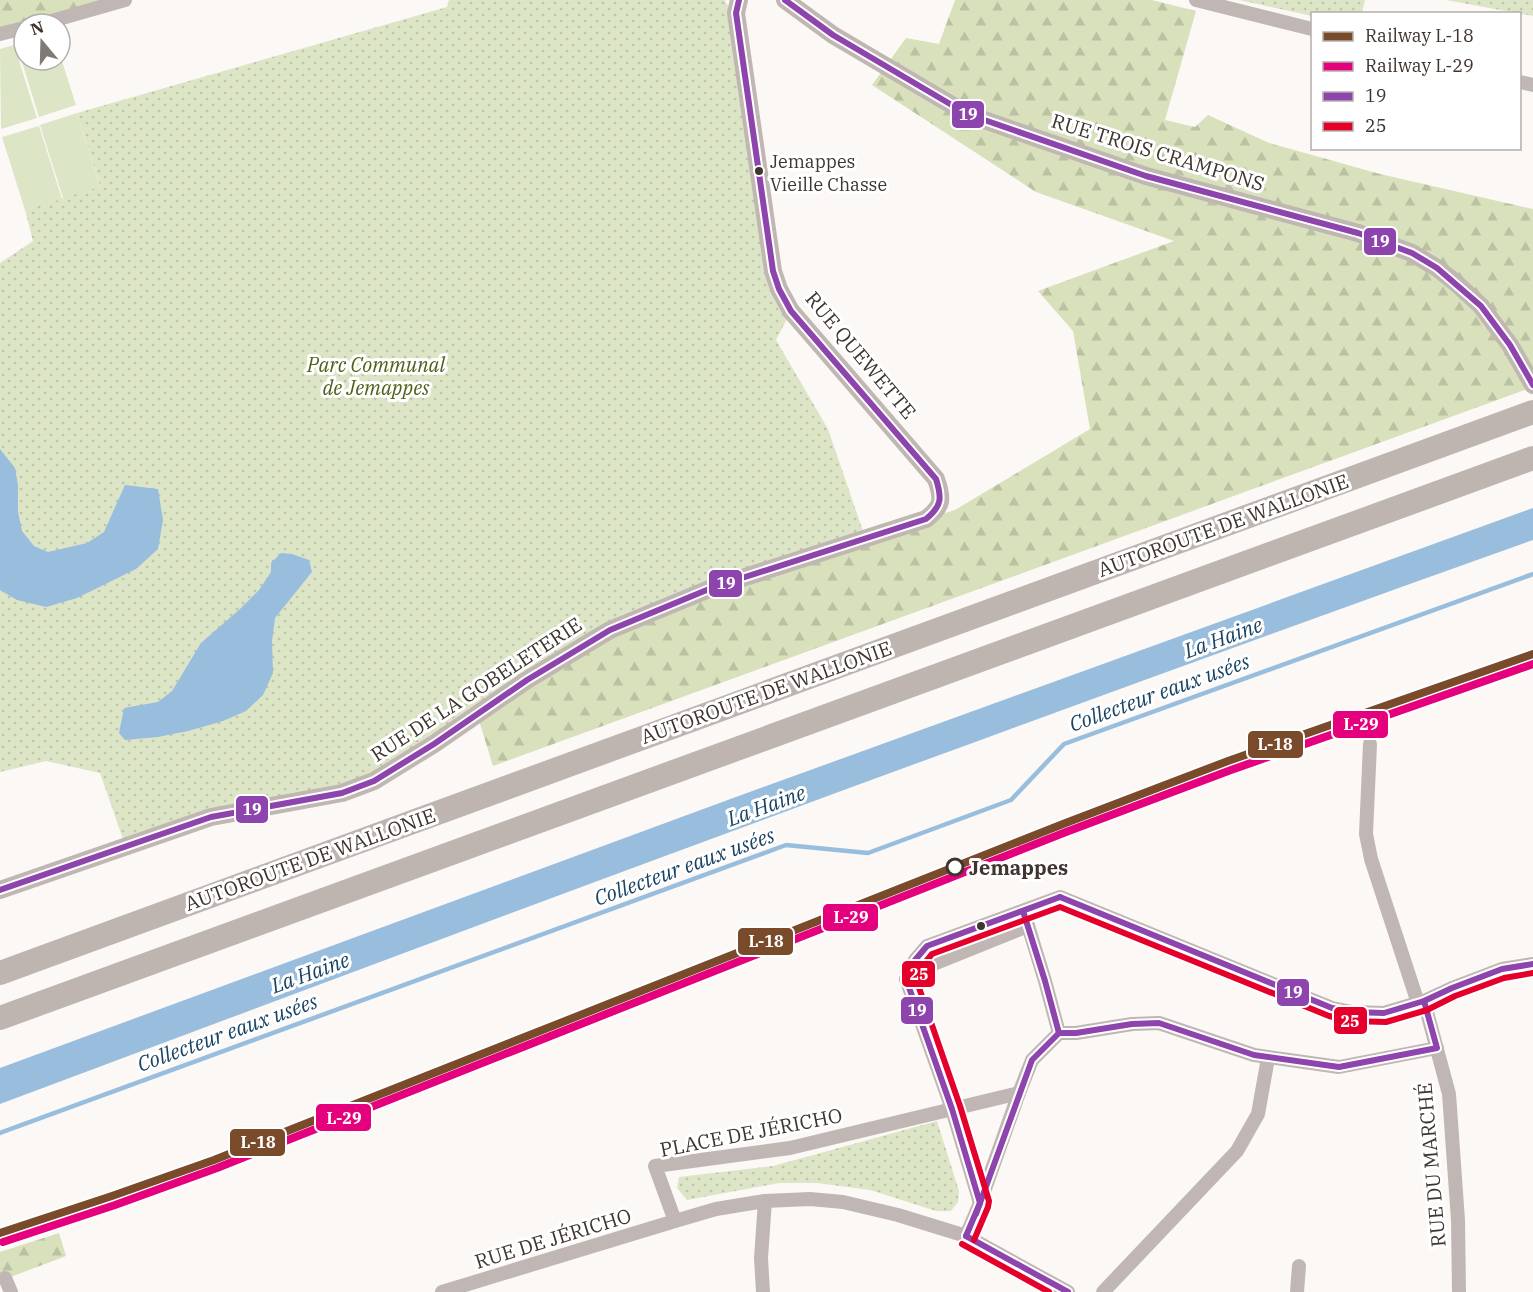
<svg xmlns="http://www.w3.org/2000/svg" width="1533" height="1292" font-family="'IBM Plex Serif',serif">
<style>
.forest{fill:url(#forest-firs)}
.park{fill:url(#park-dots)}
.garden{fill:#dde5c7}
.water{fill:#98bddd}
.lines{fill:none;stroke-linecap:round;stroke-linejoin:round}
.stream{stroke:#98bddd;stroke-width:4.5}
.street{stroke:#c0b7b5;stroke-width:14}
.secondary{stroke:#c0b7b3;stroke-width:18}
.highway{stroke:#beb4b0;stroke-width:24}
.bus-1-casing{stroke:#fff;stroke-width:10}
.bus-2-casing{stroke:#fff;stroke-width:10}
.bus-1{stroke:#8e44ad;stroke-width:6}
.bus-2{stroke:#e4002b;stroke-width:6}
.rail-1-casing{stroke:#fff;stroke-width:12}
.rail-2-casing{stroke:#fff;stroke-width:12}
.rail-1{stroke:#7a4b2a;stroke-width:8}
.rail-2{stroke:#e5007d;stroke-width:8}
.bus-dot{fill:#3f342e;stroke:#fff;stroke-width:2}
.stop-dot{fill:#fff;stroke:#3f342e;stroke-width:3}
.labels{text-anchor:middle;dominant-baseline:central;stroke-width:6;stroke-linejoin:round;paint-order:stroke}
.bus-label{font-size:18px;fill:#3f342e;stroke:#fff;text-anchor:start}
.street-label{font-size:20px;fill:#3f342e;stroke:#fff}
.park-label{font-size:20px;font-style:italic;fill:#4f6019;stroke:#fff}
.stop-label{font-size:20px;font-weight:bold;fill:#3f342e;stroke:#fff;text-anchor:start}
.water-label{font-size:21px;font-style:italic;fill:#1a4363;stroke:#fff}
.line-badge{stroke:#fff;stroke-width:2}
.badge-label{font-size:16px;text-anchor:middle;font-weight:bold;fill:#fff}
</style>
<defs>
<pattern id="forest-firs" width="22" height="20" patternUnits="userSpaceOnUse" patternTransform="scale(1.5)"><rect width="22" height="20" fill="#d8e1bc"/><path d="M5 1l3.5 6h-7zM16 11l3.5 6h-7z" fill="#bac2a2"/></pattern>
<pattern id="park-dots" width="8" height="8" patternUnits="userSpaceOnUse" patternTransform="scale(1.5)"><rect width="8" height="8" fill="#dde5c7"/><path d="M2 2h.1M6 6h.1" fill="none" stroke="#bfc5ab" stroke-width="1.8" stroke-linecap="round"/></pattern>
</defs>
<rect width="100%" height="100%" fill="#fbf8f6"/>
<g class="forest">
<path d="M0,0H125L41,24H24L0,34Z"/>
<path d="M955,0H1152L1196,11L1165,120L1195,127L1208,115L1269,143L1380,174L1533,209V387L493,766L477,714L610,630L926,519L955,510L1090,429L1073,331L1038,291L1174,241L1036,192L872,85L906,38L939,44Z"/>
<path d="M59,1233L66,1256L0,1281V1252Z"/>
</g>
<g class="park">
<path d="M449,0H725L726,3L736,13L773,271L791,311L776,340L828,429L865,537L611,625L373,778L125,845L100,773L46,761L0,772V263L33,241L25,210L100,186L77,113L447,7Z"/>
<path d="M1239,0H1365L1362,13L1312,14V16Z"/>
<path d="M1446,0H1533V16Z"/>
<path d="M937,1121L959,1191L958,1202L951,1211H936L870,1190L817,1183H779L687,1200L677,1188L679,1177L773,1166Z"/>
</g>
<g class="garden">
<path d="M24,41V60H60V55L76,105L39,117L16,43Z"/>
<path d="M14,45L37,118L1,129L0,49Z"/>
<path d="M77,113L100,187L63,198L40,125Z"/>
<path d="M39,126L62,199L25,210L2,137Z"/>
</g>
<g class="water">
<path d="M0,449L15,468L18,485V512L22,531L34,546L48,552L87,543L104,532L125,485L158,489L163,520L158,549L136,569L77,598L46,607L17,600L0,590Z"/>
<path d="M1533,508V540C1020,723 510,913 0,1104V1068L725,801Z"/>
<path d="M281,553L292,554L309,560L312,572L275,618L272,641L273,673L263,695L246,711L223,721L188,731L158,737L125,740L119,733L124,708L158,702L172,691L201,643L240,609L259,590L271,572V563Z"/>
</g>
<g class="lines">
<path class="stream" d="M0,1133L786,845L868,853L1011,800L1064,744L1533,574"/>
<g class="street">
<path d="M1196,0L1312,29"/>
<path d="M41,24L125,0"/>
<path d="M0,34L24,28"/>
<path d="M1520,82L1533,85"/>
<path d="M1370,744L1366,834L1371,859L1418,1003"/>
<path d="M1026,919L1045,981L1059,1033"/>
<path d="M906,979L926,967L1028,926"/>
<path d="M1424,1001L1449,1094L1458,1220L1459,1292"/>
<path d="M1019,1093L790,1148L655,1166L675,1221L716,1209L765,1201L810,1199L843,1202L898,1215L966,1236L1068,1292"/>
<path d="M980,1203L952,1109L906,979L915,960L927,946L1060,897L1332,1008L1352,1012L1384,1013L1424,1001L1452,988L1502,969L1533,964"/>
<path d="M966,1236L980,1203L1019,1093L1032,1060L1059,1033H1076L1132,1024L1159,1023L1254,1055L1339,1067L1437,1048"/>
<path d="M5,1278L11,1292"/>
<path d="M442,1292L675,1221"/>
<path d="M763,1292L761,1258L765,1201"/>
<path d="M1103,1292L1237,1151L1258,1114L1268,1058"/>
<path d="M1297,1292L1299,1266"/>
</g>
<g class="secondary">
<path d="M785,0L833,35L967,114L1146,176L1358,233L1412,253L1437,268L1456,283L1481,306L1510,345L1533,385"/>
<path d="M0,890L211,817L342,793L374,781L434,744L527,680L610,630L714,587L926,519C943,506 943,499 936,479L791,311L779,289L773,271L736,13L739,0"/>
</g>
<g class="highway">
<path d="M0,973L1533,412"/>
<path d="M0,1018L1533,458"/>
</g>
<defs>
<g id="bus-1">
<path d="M785,0L833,35L967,114L1146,176L1358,233L1412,253L1437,268L1481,306L1510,345L1533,385"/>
<path d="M0,890L211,817L342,793L374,781L434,744L527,680L610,630L714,587L926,519C942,506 942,498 936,479L791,311L779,289L773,271L736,13L739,0"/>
<path d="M1060,897L1332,1008L1352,1012L1384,1013L1424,1001L1452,988L1502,969L1533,964"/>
<path d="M1023,911L1045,981L1059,1033"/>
<path d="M976,1214L980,1203L952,1109L906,979L915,960L927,946L1060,897"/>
<path d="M966,1236L980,1203L1032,1060L1059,1033H1076L1132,1024L1159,1023L1254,1055L1339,1067L1437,1048L1424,1001"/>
<path d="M966,1236L1068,1292"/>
</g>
<g id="bus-2">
<path d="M974,1240L988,1207L989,1201L960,1106L916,979L923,965L932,954L1060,907L1329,1016L1351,1021L1386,1022L1427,1010L1455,996L1504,978L1533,973"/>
<path d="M962,1244L1049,1292"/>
</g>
</defs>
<use href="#bus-1" class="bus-1-casing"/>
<use href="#bus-2" class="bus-2-casing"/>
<use href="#bus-1" class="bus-1"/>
<use href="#bus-2" class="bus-2"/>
<defs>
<path id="rail-1" d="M0,1233L112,1196L214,1160L1063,824L1228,761L1533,654"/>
<path id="rail-2" d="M3,1242L115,1205L217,1168L1066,832L1231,770L1533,664"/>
</defs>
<use href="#rail-1" class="rail-1-casing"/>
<use href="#rail-2" class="rail-2-casing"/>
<use href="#rail-1" class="rail-1"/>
<use href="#rail-2" class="rail-2"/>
</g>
<g class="bus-dot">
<circle cx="759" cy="171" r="5"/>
<circle cx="981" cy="926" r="5"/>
</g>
<circle class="stop-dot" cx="955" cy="867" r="8"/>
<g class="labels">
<g class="bus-label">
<text x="770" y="161">Jemappes<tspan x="770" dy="23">Vieille Chasse</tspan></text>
</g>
<g class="street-label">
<text transform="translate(1158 152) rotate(17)">RUE TROIS CRAMPONS</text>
<text transform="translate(861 355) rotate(50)">RUE QUEWETTE</text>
<text transform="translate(1223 525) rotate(-20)">AUTOROUTE DE WALLONIE</text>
<text transform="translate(476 689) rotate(-33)">RUE DE LA GOBELETERIE</text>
<text transform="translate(766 692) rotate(-20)">AUTOROUTE DE WALLONIE</text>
<text transform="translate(310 859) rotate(-20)">AUTOROUTE DE WALLONIE</text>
<text transform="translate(751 1132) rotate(-11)">PLACE DE JÉRICHO</text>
<text transform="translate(1431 1165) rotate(-95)">RUE DU MARCHÉ</text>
<text transform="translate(553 1238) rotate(-17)">RUE DE JÉRICHO</text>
</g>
<g class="park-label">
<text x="376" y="364">Parc Communal<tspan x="376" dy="23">de Jemappes</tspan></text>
</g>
<g class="stop-label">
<text x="969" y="867">Jemappes</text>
</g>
<g class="water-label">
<text transform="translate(1223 637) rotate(-20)">La Haine</text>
<text transform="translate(1159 692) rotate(-20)">Collecteur eaux usées</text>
<text transform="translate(766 805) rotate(-20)">La Haine</text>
<text transform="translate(684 866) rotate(-20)">Collecteur eaux usées</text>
<text transform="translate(310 972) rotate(-20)">La Haine</text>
<text transform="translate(227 1032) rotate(-20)">Collecteur eaux usées</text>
</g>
</g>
<g class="line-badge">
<rect x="951" y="100" width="34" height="29" rx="6" fill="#8e44ad"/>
<rect x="1363" y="227" width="34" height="29" rx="6" fill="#8e44ad"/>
<rect x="708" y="569" width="35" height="29" rx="6" fill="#8e44ad"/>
<rect x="1332" y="710" width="57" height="29" rx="6" fill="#e5007d"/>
<rect x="1247" y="730" width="57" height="29" rx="6" fill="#7a4b2a"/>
<rect x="235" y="795" width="34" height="29" rx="6" fill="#8e44ad"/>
<rect x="822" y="903" width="57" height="29" rx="6" fill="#e5007d"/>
<rect x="737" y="927" width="57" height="29" rx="6" fill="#7a4b2a"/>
<rect x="901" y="960" width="35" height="28" rx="6" fill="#e4002b"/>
<rect x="1276" y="978" width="34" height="29" rx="6" fill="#8e44ad"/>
<rect x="900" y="996" width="34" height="29" rx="6" fill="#8e44ad"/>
<rect x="1333" y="1006" width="35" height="29" rx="6" fill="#e4002b"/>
<rect x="315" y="1103" width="57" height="29" rx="6" fill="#e5007d"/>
<rect x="229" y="1128" width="57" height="29" rx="6" fill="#7a4b2a"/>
</g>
<g class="badge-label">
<text x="968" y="120">19</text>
<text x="1380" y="247">19</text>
<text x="726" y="589">19</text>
<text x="1361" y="730">L-29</text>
<text x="1275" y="750">L-18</text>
<text x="252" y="815">19</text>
<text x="851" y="923">L-29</text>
<text x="766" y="947">L-18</text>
<text x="919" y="980">25</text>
<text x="1293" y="998">19</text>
<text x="917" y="1016">19</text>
<text x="1350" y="1027">25</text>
<text x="344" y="1124">L-29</text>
<text x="258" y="1148">L-18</text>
</g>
<rect x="1311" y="12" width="210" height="138" fill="#ffffff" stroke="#b2aeab" stroke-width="1.5"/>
<rect x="1323" y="32" width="30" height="9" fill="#7a4b2a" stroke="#b2aeab" stroke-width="1.5"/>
<text x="1365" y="42" font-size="18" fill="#3f342e">Railway L-18</text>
<rect x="1323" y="62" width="30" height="9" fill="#e5007d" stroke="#b2aeab" stroke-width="1.5"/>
<text x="1365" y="72" font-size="18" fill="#3f342e">Railway L-29</text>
<rect x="1323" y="92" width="30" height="9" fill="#8e44ad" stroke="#b2aeab" stroke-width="1.5"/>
<text x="1365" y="102" font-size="18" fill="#3f342e">19</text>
<rect x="1323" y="122" width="30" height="9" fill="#e4002b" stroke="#b2aeab" stroke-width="1.5"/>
<text x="1365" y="132" font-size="18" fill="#3f342e">25</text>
<g transform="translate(42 42) rotate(341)"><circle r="28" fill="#ffffff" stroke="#b2aeab" stroke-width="1.5"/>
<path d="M0-4.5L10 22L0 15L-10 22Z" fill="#817974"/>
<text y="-9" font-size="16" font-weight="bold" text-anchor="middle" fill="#3f342e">N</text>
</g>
</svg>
